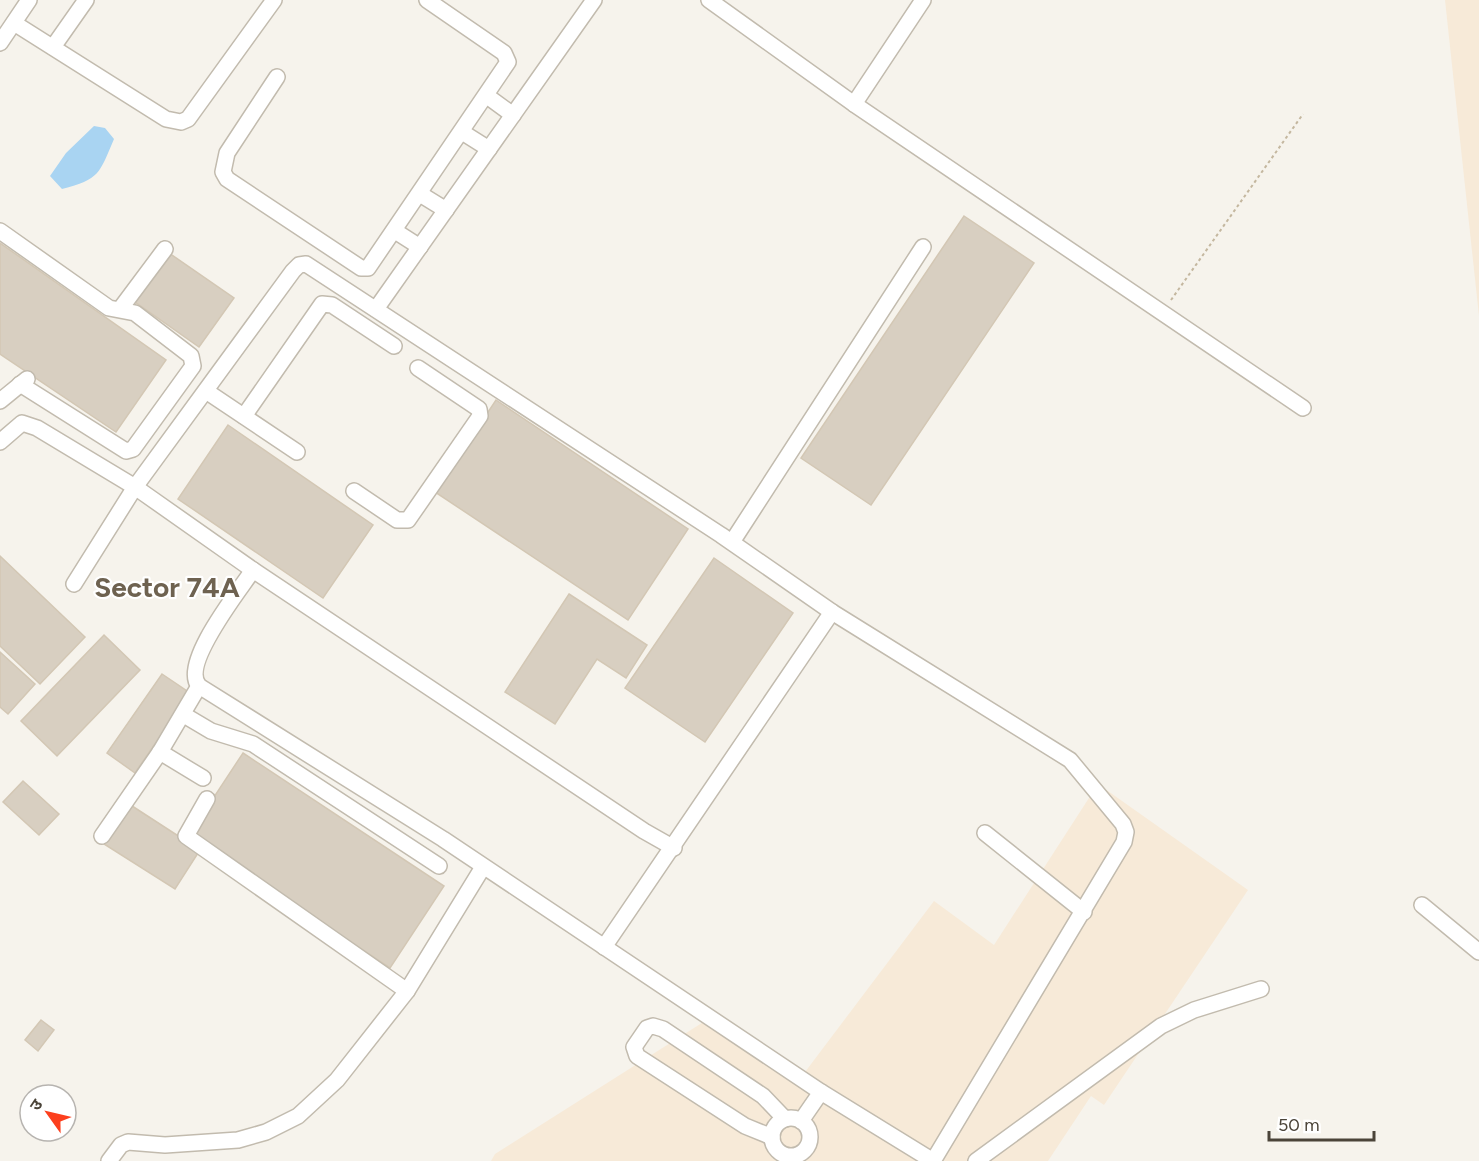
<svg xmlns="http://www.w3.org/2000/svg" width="1479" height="1161" font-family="Figtree,'Noto Sans Devanagari',sans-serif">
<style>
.commercial{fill:#f7ead8}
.water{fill:#a9d4f2}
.building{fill:#d8cfc1;stroke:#d3c7b4;stroke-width:1.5}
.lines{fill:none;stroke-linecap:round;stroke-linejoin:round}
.minor-casing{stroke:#c2bbae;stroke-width:18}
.path{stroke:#c4b79f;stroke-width:2;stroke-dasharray:3 3;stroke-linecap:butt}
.minor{stroke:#fff;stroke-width:15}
.labels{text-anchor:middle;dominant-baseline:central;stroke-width:4.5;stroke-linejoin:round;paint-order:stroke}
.district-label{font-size:28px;font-weight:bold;fill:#6e6250;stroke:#fff}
</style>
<rect width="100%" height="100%" fill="#f6f3ec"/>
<g class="commercial">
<path d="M1445,0H1479V316Z"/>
<path d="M1098,784L1248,890L1104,1105L1091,1096L1048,1161H491L495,1154L705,1021L796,1084L934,901L994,945Z"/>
</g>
<path class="water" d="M94,126L105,128L114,139C99,174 100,179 62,189L50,176L66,153Z"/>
<g class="building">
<path d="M964,216L1034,263L871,505L801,458Z"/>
<path d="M0,243L166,360L116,432L0,354Z"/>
<path d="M169,253L234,298L199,347L135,302Z"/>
<path d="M496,400L688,529L628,620L435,492Z"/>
<path d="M228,425L373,525L323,598L178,499Z"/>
<path d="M0,556L85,637L40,684L0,646Z"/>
<path d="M714,558L793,613L705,742L625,688Z"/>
<path d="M569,594L647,645L626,678L597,659L555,724L505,692Z"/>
<path d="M104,635L140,670L57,756L21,721Z"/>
<path d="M0,652L35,684L8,714L0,707Z"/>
<path d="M162,674L190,693L135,773L107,753Z"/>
<path d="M243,753L444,886L390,968L189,835Z"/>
<path d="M23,781L59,814L39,835L3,802Z"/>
<path d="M129,804L200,850L175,889L104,844Z"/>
<path d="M41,1020L54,1030L38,1051L25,1040Z"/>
</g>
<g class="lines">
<defs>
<g id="minor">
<path d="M709,0L854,104L1303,408"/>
<path d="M14,23L166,119L181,122L188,119L274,0"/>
<path d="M0,43L29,0"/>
<path d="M53,47L86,0"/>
<path d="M277,77L227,153L223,172L227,179L361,268H368L508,62L504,53L427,0"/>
<path d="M487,96L513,115"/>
<path d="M854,104L923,0"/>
<path d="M462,132L489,149"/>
<path d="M420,194L446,210"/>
<path d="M0,231L109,308L135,313L191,356L193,366L133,449L126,451L20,384"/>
<path d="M395,231L420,247"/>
<path d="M121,308L165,249"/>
<path d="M376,309L594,0"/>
<path d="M206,391L297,452"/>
<path d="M0,401L27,379"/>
<path d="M244,416L322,304L332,305L394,346"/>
<path d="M0,442L22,423L37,428L135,487L253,570L644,831L674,848"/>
<path d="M354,491L397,520H408L480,416L479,409L418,368"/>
<path d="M732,542L923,247"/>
<path d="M253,570C239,591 180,664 199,686L443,839L821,1092L933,1161"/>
<path d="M74,584L135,487L293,271L299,265L306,264L721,535L832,612L1070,760L1123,824L1126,832L1124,842L933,1161"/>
<path d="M184,715L211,731L253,744L439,866"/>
<path d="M160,752L203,778"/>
<path d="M207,799L186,836L407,991"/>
<path d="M985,833L1084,912"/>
<path d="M102,836L160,752L199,686"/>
<path d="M1422,905L1479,952"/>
<path d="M604,947L832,612"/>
<circle cx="791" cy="1137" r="19"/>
<path d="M801,1121L821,1092"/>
<path d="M772,1137L745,1126L637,1056L634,1047L647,1028L653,1026L663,1029L763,1096L785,1119"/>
<path d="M109,1161L121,1145L128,1142L165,1145L238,1140L266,1132L298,1116L337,1080L407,991L483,867"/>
<path d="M976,1161L1161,1026L1194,1010L1261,989"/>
</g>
</defs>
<use href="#minor" class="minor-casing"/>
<path class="path" d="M1171,300L1303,114"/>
<use href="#minor" class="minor"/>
</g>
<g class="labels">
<g class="district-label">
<text x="167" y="587">Sector 74A</text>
</g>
</g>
<g transform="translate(48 1113) rotate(304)"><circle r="28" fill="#ffffff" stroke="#b7b4b0" stroke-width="1.5"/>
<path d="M0-4.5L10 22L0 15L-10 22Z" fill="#fc3f1d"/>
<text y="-9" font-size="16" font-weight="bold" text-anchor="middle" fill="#4b4439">उ</text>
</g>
<path d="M1269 1131v9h105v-9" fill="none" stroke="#4b4439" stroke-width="3"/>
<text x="1278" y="1131" font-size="18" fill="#4b4439" stroke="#ffffff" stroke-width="4.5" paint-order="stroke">50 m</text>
</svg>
